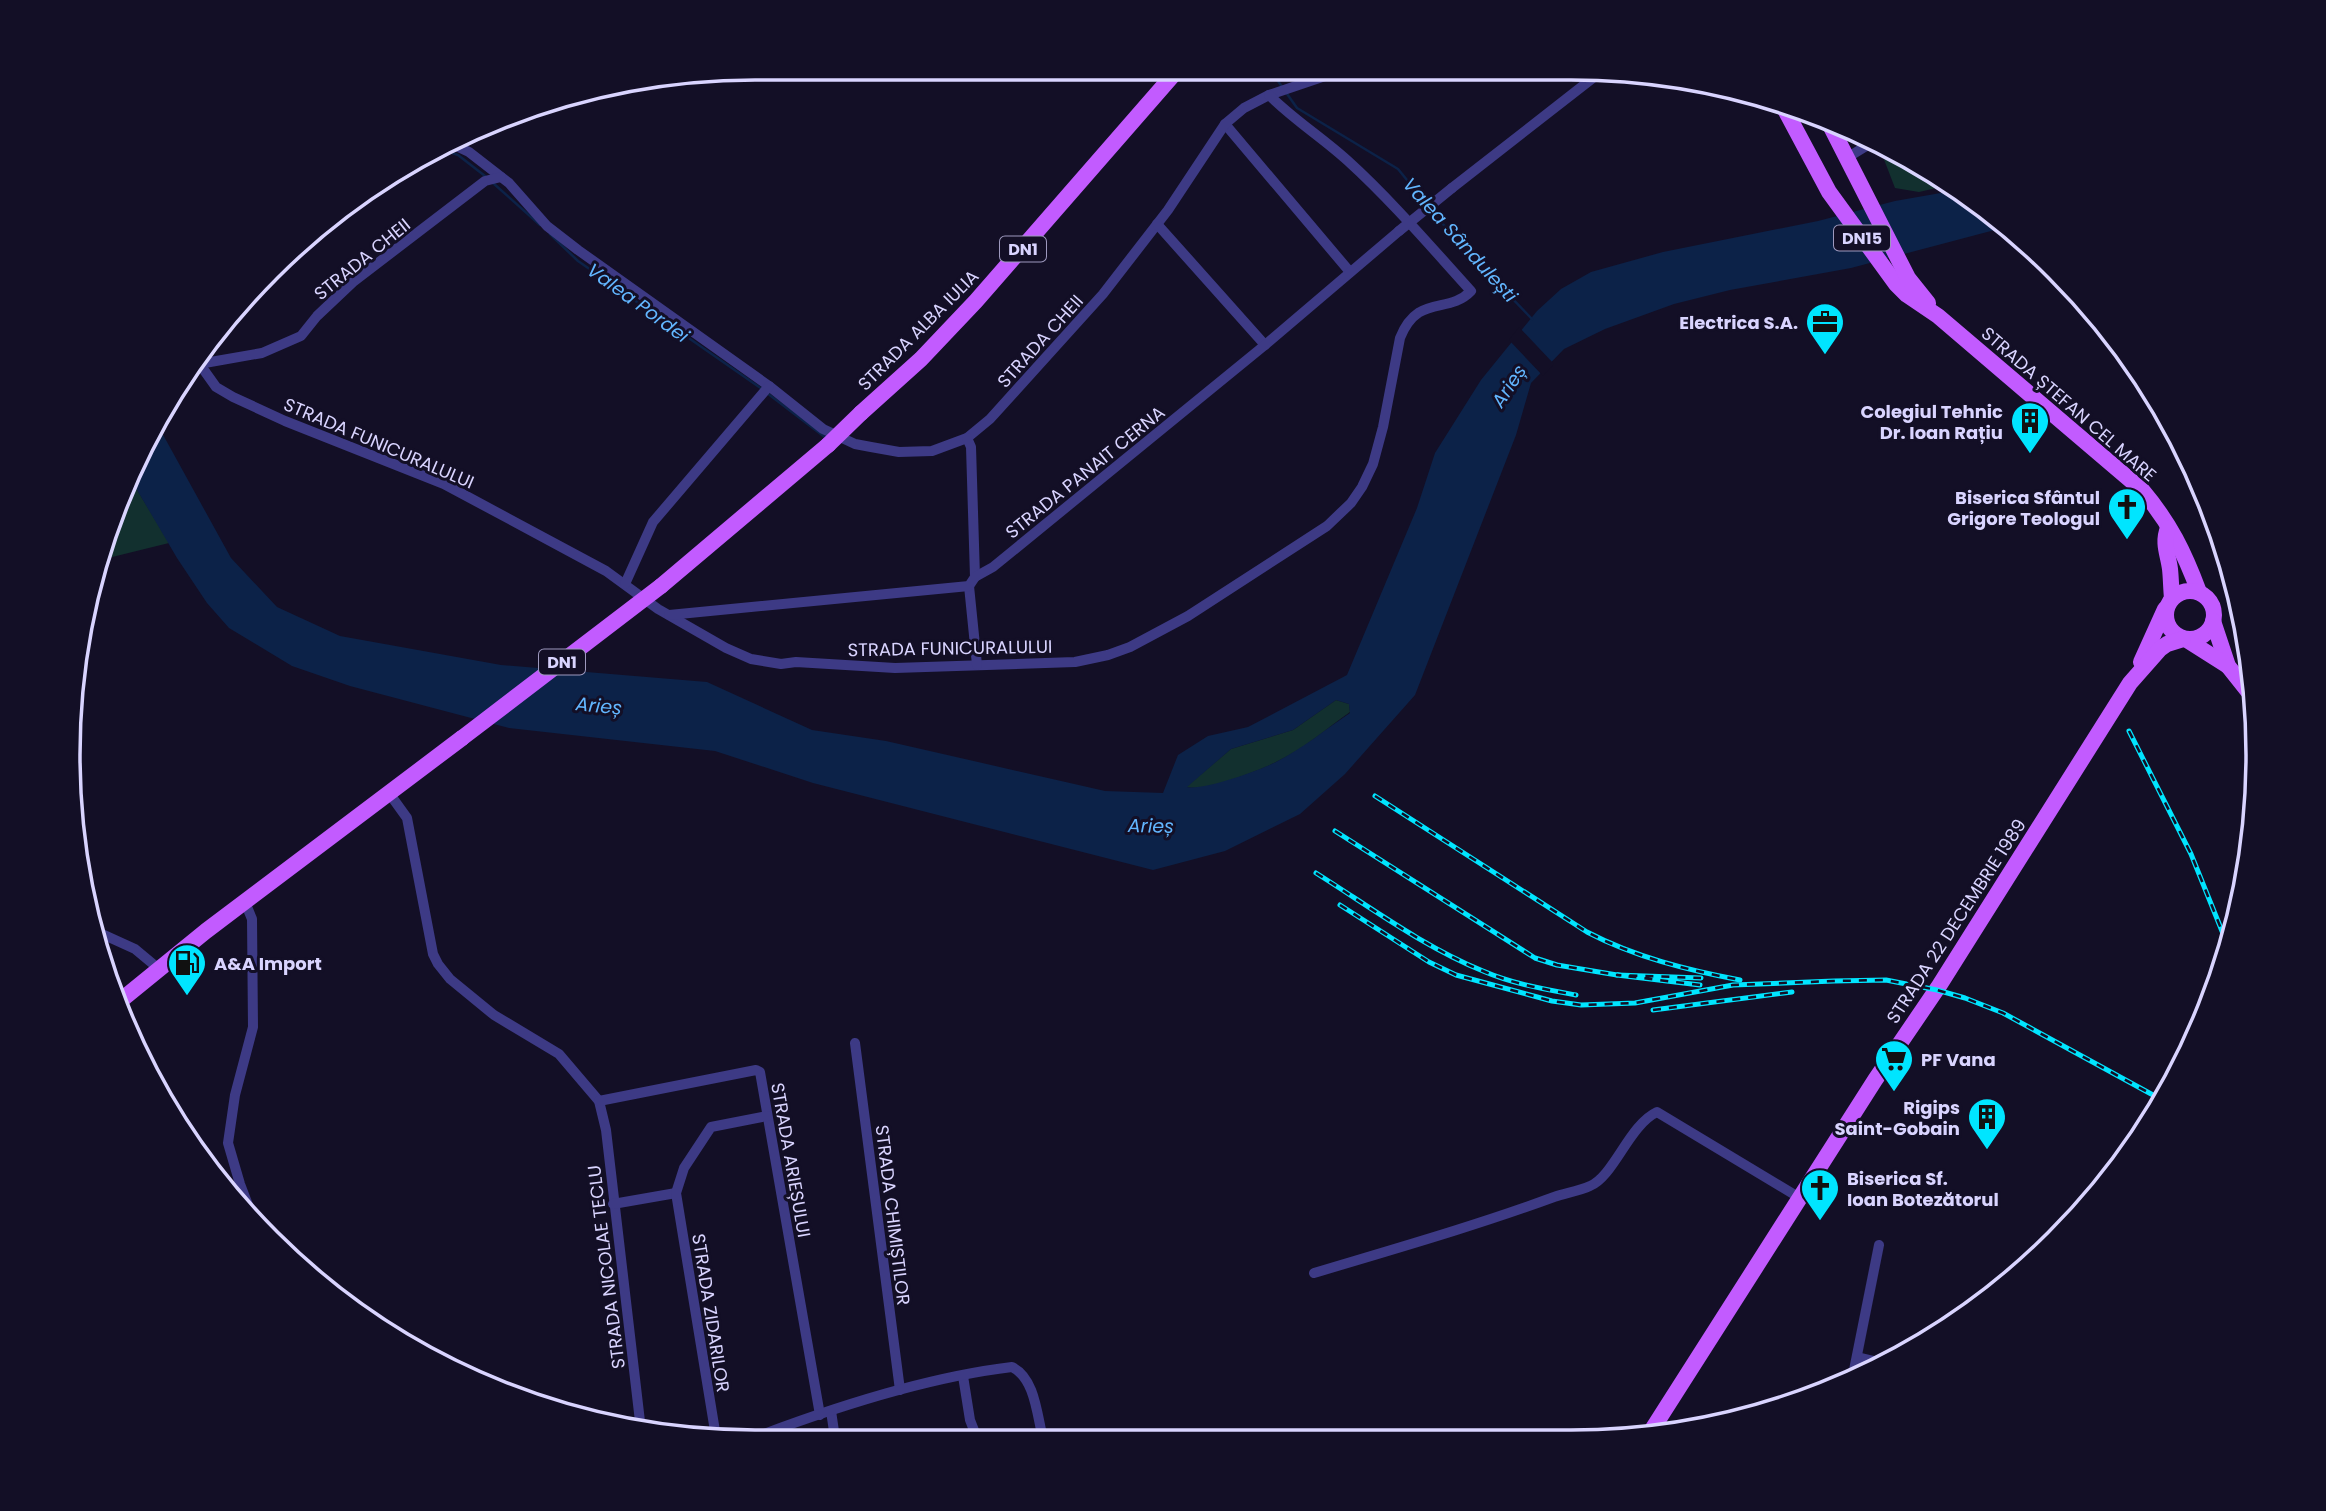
<svg xmlns="http://www.w3.org/2000/svg" width="2326" height="1511" font-family="Poppins,sans-serif">
<style>
.green{fill:#12302f}
.water{fill:#0c2248;fill-rule:evenodd}
.pier{fill:#130f26}
.lines{fill:none;stroke-linecap:round;stroke-linejoin:round}
.stream{stroke:#0c2248;stroke-width:2.5}
.minor{stroke:#3d3a85;stroke-width:10}
.primary{stroke:#c25bff;stroke-width:16}
.rail-casing{stroke:#00e5ff;stroke-width:5}
.rail{stroke:#130f26;stroke-width:2.5;stroke-dasharray:8;stroke-linecap:butt}
.minor-bridge{stroke:#3d3a85;stroke-width:10}
.primary-bridge{stroke:#c25bff;stroke-width:16}
.labels{text-anchor:middle;dominant-baseline:central;stroke-width:6;stroke-linejoin:round;paint-order:stroke}
.shield{fill:#130f26;stroke:#9e99be;stroke-width:2}
.shield-label{font-size:16px;font-weight:bold;fill:#d9d4ff}
.street-label{font-size:18px;fill:#d9d4ff;stroke:#130f26}
.poi-label{font-size:18px;font-weight:bold;fill:#d9d4ff;stroke:#130f26;text-anchor:end}
.water-label{font-size:19px;font-style:italic;fill:#62b6ff;stroke:#130f26}
.rim{fill:none;stroke:#d9d4ff;stroke-width:3.5}
</style>
<rect width="100%" height="100%" fill="#130f26"/>
<g class="green">
<path d="M1884,146L1945,186L1919,192L1895,188L1880,149Z"/>
<path d="M130,478L169,543L100,560L105,534Z"/>
<path d="M1336,700L1349,704L1350,712C1326,729 1302,750 1276,762C1258,771 1205,792 1186,787L1231,749L1293,730Z"/>
</g>
<path class="water" d="M1952,191L2006,227L1851,268L1730,290L1674,304L1605,329L1564,349L1531,383L1516,435L1415,695L1345,774L1300,814L1225,851L1153,870L813,783L715,751L509,728L350,686L292,666L229,628L207,603L177,558L130,478L156,422L231,558L277,607L340,636L501,665L707,682L812,730L886,741L1105,791L1163,793L1178,755L1208,736L1248,727L1347,675L1417,508L1435,453L1481,380L1537,311L1561,289L1591,272L1663,252L1818,221L1895,201ZM1336,700L1349,704L1350,713C1326,729 1302,749 1276,762C1261,770 1202,791 1187,787L1231,749L1293,730Z"/>
<path class="pier" d="M1519,327L1554,364L1543,376L1509,340Z"/>
<g class="lines">
<g class="stream">
<path d="M1273,74L1297,108L1398,169L1456,240L1532,319"/>
<path d="M444,150L458,155L485,176"/>
<path d="M493,183L540,225"/>
<path d="M550,234L578,261L762,389"/>
<path d="M767,393L826,438"/>
</g>
<g class="minor">
<path d="M1225,124L1350,272"/>
<path d="M454,145L469,152L509,183L547,226L578,250L769,386L823,429L855,444L871,447L899,452L932,451L967,438L990,419L1103,294L1168,210L1225,124L1244,108L1269,95L1331,74"/>
<path d="M1845,159L1876,140"/>
<path d="M1452,188L1598,74"/>
<path d="M1157,224L1265,345"/>
<path d="M196,359L216,387L233,397L285,421L444,484L606,571L658,609L726,648L751,659L781,664L796,662L895,668L1075,662L1108,655L1130,647L1188,616L1327,526L1351,503L1362,487L1373,464L1383,427L1400,338C1418,293 1448,315 1471,291C1431,247 1392,201 1348,161C1323,138 1294,120 1269,95"/>
<path d="M199,364L262,353L301,336L317,316L353,282L485,181L501,177"/>
<path d="M967,438L971,447L975,577"/>
<path d="M625,584L653,522L769,386"/>
<path d="M969,586L977,665"/>
<path d="M669,615L969,586L975,577L993,567L1265,345L1399,231"/>
<path d="M389,793L407,818L433,954L438,964L450,979L494,1015L559,1054L599,1101L606,1130L641,1430"/>
<path d="M245,902L252,919L253,1027L235,1095L228,1143L240,1184L256,1226"/>
<path d="M91,929L135,949L159,969"/>
<path d="M855,1043L900,1390"/>
<path d="M599,1101L756,1070L760,1072L820,1415"/>
<path d="M613,1204L676,1193"/>
<path d="M1314,1273C1394,1249 1475,1226 1554,1197C1566,1193 1579,1191 1590,1186C1614,1176 1629,1125 1657,1112L1800,1198"/>
<path d="M1857,1357L1887,1364"/>
<path d="M963,1376L970,1420L977,1438"/>
<path d="M1852,1380L1879,1245"/>
<path d="M831,1411L835,1438"/>
<path d="M716,1437L676,1193L684,1168L711,1127L767,1116"/>
<path d="M756,1437C835,1407 928,1377 1012,1367C1035,1378 1037,1415 1043,1439"/>
</g>
<g class="primary">
<path d="M1782,104L1829,192L1896,284L1907,295L1938,316L2142,490C2170,523 2184,552 2199,592"/>
<path d="M1828,121L1908,278L1928,303"/>
<path d="M861,413L921,359L976,301L1174,74"/>
<path d="M2168,528C2162,543 2168,554 2170,569C2171,578 2171,588 2172,598"/>
<path d="M661,586L828,445"/>
<circle cx="2190" cy="615" r="24"/>
<path d="M2213,621L2228,666L2255,700"/>
<path d="M2187,640L2228,666"/>
<path d="M2141,662L2165,609"/>
<path d="M120,1001L206,931L462,738"/>
<path d="M1648,1436L1875,1080L1939,986L2130,683L2160,649L2167,644L2183,639"/>
</g>
<defs>
<g id="rail">
<path d="M2129,731L2191,854L2228,946"/>
<path d="M1375,796L1587,932C1635,957 1687,970 1740,980"/>
<path d="M1335,831L1535,958L1557,965L1617,975"/>
<path d="M1316,873C1370,907 1424,947 1483,971C1513,984 1544,989 1576,995"/>
<path d="M1340,905L1429,962L1456,975L1552,1001L1581,1005L1635,1003L1733,985L1834,981L1886,980L1937,990L1965,998L2003,1013L2164,1101"/>
<path d="M1700,985L1617,975L1701,978"/>
<path d="M1653,1010L1792,992"/>
</g>
</defs>
<use href="#rail" class="rail-casing"/>
<use href="#rail" class="rail"/>
<path class="minor-bridge" d="M1399,231L1452,188"/>
<g class="primary-bridge">
<path d="M828,445L861,413"/>
<path d="M462,738L661,586"/>
</g>
</g>
<defs>
<symbol id="office-pin" viewBox="-11 -11 22 30"><path d="M0 17L-7.5 6A9.5 9.5 0 1 1 7.5 6Z" fill="#00e5ff" stroke="#130f26"/><path d="M-6-3h4V-5.5h4V-3h4V5H-6ZM-1-4.5V-3h2v-1.5ZM-6 0V1H6V0Z" fill="#111"/></symbol>
<symbol id="building-pin" viewBox="-11 -11 22 30"><path d="M0 17L-7.5 6A9.5 9.5 0 1 1 7.5 6Z" fill="#00e5ff" stroke="#130f26"/><path d="M-4-6H4V6H1V3H-1V6H-4ZM-2.5-4.3h1.7v1.8h-1.7ZM.8-4.3h1.7v1.8H.8ZM-2.5-1h1.7V.8h-1.7ZM.8-1h1.7V.8H.8Z" fill="#111"/></symbol>
<symbol id="church-pin" viewBox="-11 -11 22 30"><path d="M0 17L-7.5 6A9.5 9.5 0 1 1 7.5 6Z" fill="#00e5ff" stroke="#130f26"/><path d="M-1.2-6h2.4v3.5h3.3v2.4h-3.3V6h-2.4V-.1h-3.3v-2.4h3.3Z" fill="#111"/></symbol>
<symbol id="fuel-pin" viewBox="-11 -11 22 30"><path d="M0 17L-7.5 6A9.5 9.5 0 1 1 7.5 6Z" fill="#00e5ff" stroke="#130f26"/><path d="M-5.5-6h7V0h2V4h1.3V-2.5L3-4.5l.8-.8L6-3V5H2.5V1h-1V6h-7ZM-4.2-4.7v3.2H.2V-4.7Z" fill="#111"/></symbol>
<symbol id="supermarket-pin" viewBox="-11 -11 22 30"><path d="M0 17L-7.5 6A9.5 9.5 0 1 1 7.5 6Z" fill="#00e5ff" stroke="#130f26"/><path d="M-6-5.5h2.5l.6 2H6L4.5 2H-2.5L-4.4-4H-6ZM-1.5 3.2a1.3 1.3 0 1 0 .1 0ZM3 3.2a1.3 1.3 0 1 0 .1 0Z" fill="#111"/></symbol>
</defs>
<g fill-rule="evenodd">
<use href="#office-pin" x="1803" y="300" width="44" height="60"/>
<use href="#building-pin" x="2008" y="399" width="44" height="60"/>
<use href="#church-pin" x="2105" y="485" width="44" height="60"/>
<use href="#fuel-pin" x="165" y="941" width="44" height="60"/>
<use href="#supermarket-pin" x="1872" y="1037" width="44" height="60"/>
<use href="#building-pin" x="1965" y="1095" width="44" height="60"/>
<use href="#church-pin" x="1798" y="1166" width="44" height="60"/>
</g>
<g class="labels">
<g class="shield">
<rect x="1834" y="225.5" width="56" height="25" rx="5"/>
<rect x="1000" y="236.5" width="46" height="25" rx="5"/>
<rect x="539" y="649.5" width="46" height="25" rx="5"/>
</g>
<g class="shield-label">
<text x="1862" y="238">DN15</text>
<text x="1023" y="249">DN1</text>
<text x="562" y="662">DN1</text>
</g>
<g class="street-label">
<text transform="translate(362 259) rotate(-39)">STRADA CHEII</text>
<text transform="translate(918 330) rotate(-45)">STRADA ALBA IULIA</text>
<text transform="translate(1040 341) rotate(-48)">STRADA CHEII</text>
<text transform="translate(2069 404) rotate(41)">STRADA ȘTEFAN CEL MARE</text>
<text transform="translate(379 443) rotate(23)">STRADA FUNICURALULUI</text>
<text transform="translate(1085 472) rotate(-39)">STRADA PANAIT CERNA</text>
<text transform="translate(950 648) rotate(-1)">STRADA FUNICURALULUI</text>
<text transform="translate(1956 921) rotate(-57)">STRADA 22 DECEMBRIE 1989</text>
<text transform="translate(791 1160) rotate(80)">STRADA ARIEȘULUI</text>
<text transform="translate(893 1215) rotate(83)">STRADA CHIMIȘTILOR</text>
<text transform="translate(606 1267) rotate(-97)">STRADA NICOLAE TECLU</text>
<text transform="translate(711 1313) rotate(81)">STRADA ZIDARILOR</text>
</g>
<g class="poi-label">
<text x="1798" y="322">Electrica S.A.</text>
<text x="2003" y="411">Colegiul Tehnic<tspan x="2003" dy="21">Dr. Ioan Rațiu</tspan></text>
<text x="2100" y="497">Biserica Sfântul<tspan x="2100" dy="21">Grigore Teologul</tspan></text>
<text x="214" y="963" text-anchor="start">A&amp;A Import</text>
<text x="1921" y="1059" text-anchor="start">PF Vana</text>
<text x="1960" y="1107">Rigips<tspan x="1960" dy="21">Saint-Gobain</tspan></text>
<text x="1847" y="1178" text-anchor="start">Biserica Sf.<tspan x="1847" dy="21">Ioan Botezătorul</tspan></text>
</g>
<g class="water-label">
<text transform="translate(1460 240) rotate(48)">Valea Sândulești</text>
<text transform="translate(638 303) rotate(36)">Valea Pordei</text>
<text transform="translate(1509 386) rotate(-57)">Arieș</text>
<text transform="translate(599 706) rotate(6)">Arieș</text>
<text transform="translate(1151 826) rotate(1)">Arieș</text>
</g>
</g>
<path d="M0 0H2326V1511H0ZM755 80H1571A675 675 0 0 1 2246 755V755A675 675 0 0 1 1571 1430H755A675 675 0 0 1 80 755V755A675 675 0 0 1 755 80Z" fill="#130f26" fill-rule="evenodd"/>
<path class="rim" d="M755 80H1571A675 675 0 0 1 2246 755V755A675 675 0 0 1 1571 1430H755A675 675 0 0 1 80 755V755A675 675 0 0 1 755 80Z"/>
</svg>
